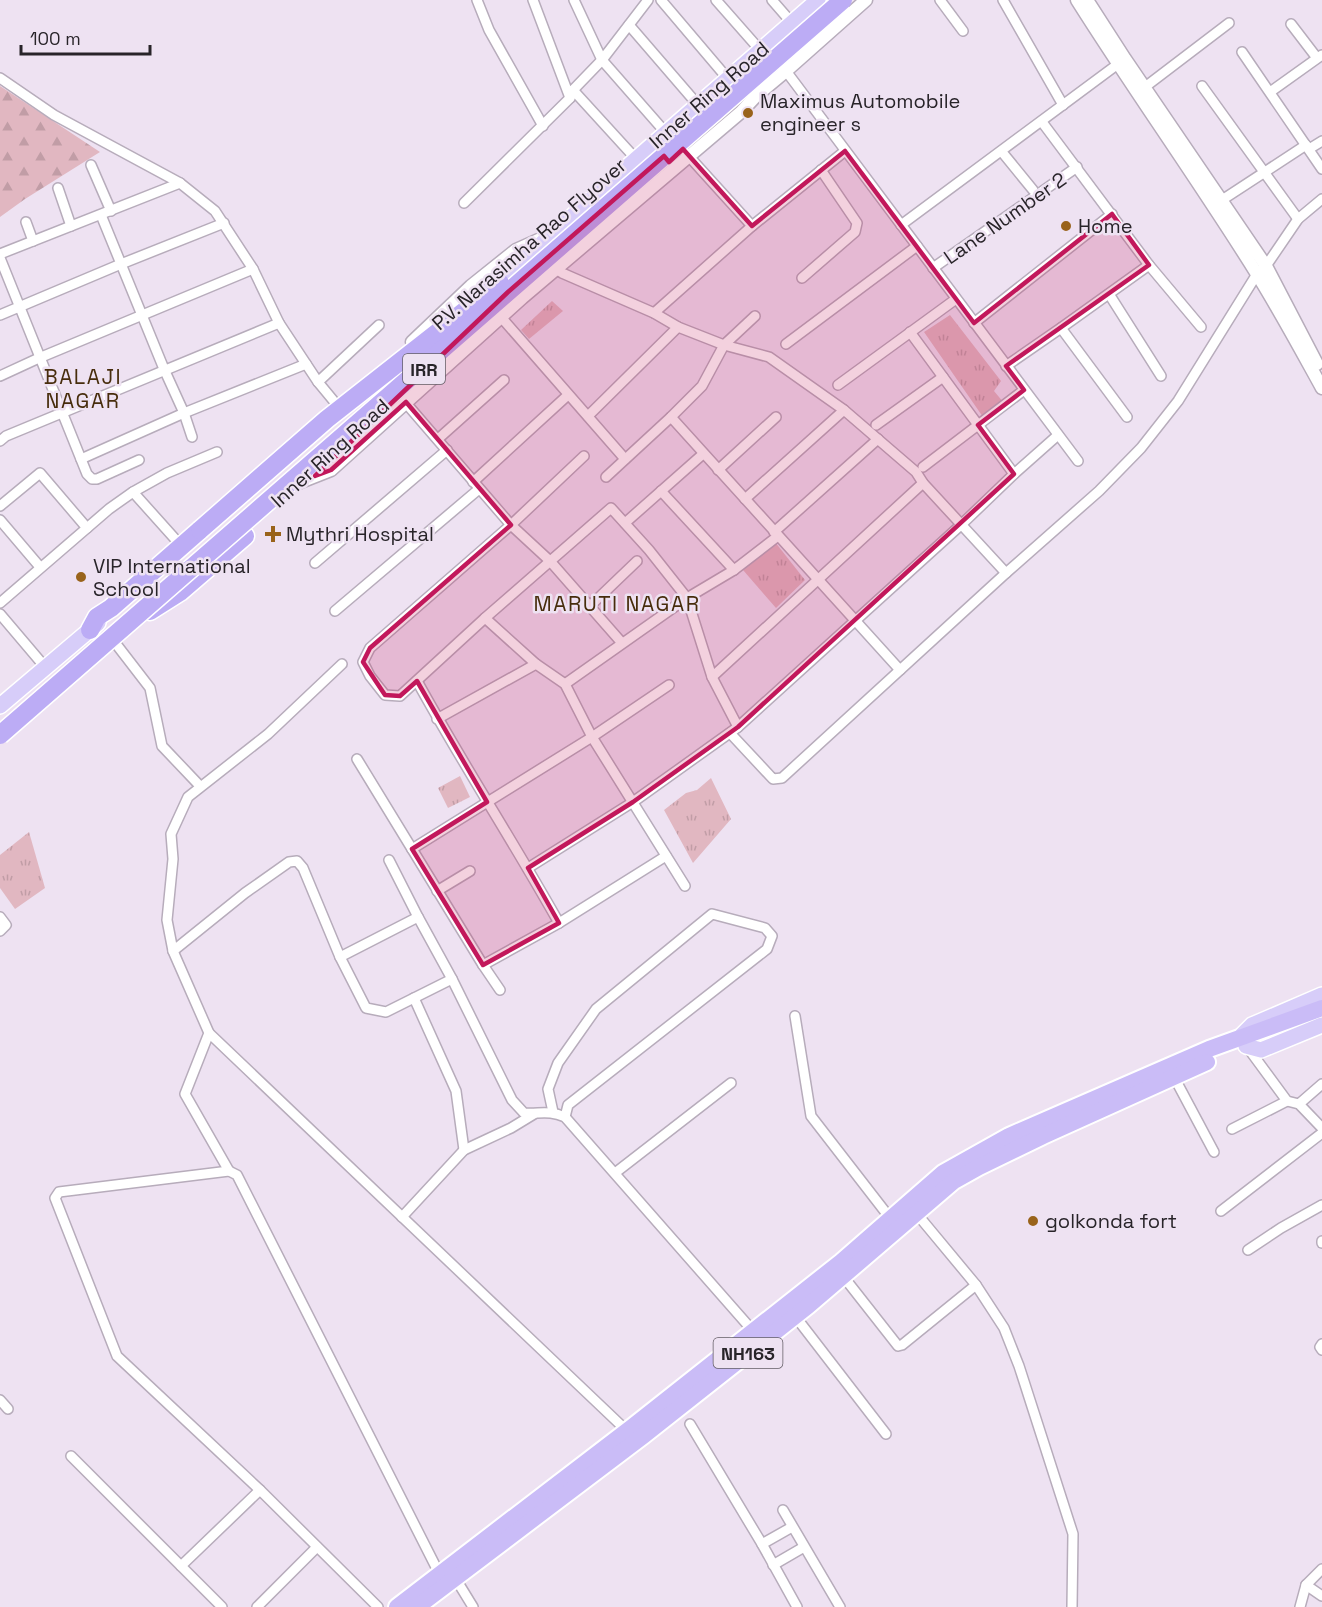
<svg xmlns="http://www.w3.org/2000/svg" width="1322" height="1607" font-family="'Space Grotesk',sans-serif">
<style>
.forest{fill:url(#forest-firs)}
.park{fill:url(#park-tufts)}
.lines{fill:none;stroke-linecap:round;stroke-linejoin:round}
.minor-casing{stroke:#b7acbb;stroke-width:12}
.tertiary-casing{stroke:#b7acbb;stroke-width:15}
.primary-casing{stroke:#fff;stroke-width:18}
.trunk-casing{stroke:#fff;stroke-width:20}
.motorway-casing{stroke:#fff;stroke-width:21}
.minor{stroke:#fff;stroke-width:9}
.tertiary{stroke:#fff;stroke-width:12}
.primary{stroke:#d7cdf9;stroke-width:15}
.trunk{stroke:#cabcf7;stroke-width:16}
.motorway{stroke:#bcacf5;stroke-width:18}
.motorway-bridge-casing{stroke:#fff;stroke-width:21;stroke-linecap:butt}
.motorway-bridge{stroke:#bcacf5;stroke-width:18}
.marked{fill:#c2185b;fill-opacity:0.2;stroke:#c2185b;stroke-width:4.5;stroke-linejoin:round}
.poi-dot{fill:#99631b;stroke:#eee2f2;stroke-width:2}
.labels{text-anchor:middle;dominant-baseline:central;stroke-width:5;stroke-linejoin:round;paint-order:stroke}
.shield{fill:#eee2f2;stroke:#635d65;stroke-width:1.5}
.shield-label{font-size:18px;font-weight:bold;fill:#282429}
.street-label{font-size:20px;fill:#282429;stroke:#eee2f2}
.poi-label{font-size:20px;fill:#282429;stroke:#eee2f2;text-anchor:start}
.neighbourhood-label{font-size:21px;letter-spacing:1.5px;fill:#472d0c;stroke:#eee2f2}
</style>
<defs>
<pattern id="forest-firs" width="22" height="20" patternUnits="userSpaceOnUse" patternTransform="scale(1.5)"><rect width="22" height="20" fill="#e1b7c1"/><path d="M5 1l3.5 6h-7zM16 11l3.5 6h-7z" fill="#c19da6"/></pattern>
<pattern id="park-tufts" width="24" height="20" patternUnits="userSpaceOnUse" patternTransform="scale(1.5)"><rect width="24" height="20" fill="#e1b7c1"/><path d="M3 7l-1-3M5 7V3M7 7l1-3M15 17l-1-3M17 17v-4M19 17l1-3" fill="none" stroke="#c19da6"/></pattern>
</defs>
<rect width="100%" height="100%" fill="#eee2f2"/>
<path class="forest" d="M0,86L100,152L25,199L0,217Z"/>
<g class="park">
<path d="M552,301L563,311L529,339L521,330Z"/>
<path d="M950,315L1001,381L994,391L1004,403L983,417L924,332Z"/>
<path d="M775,542L805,580L776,608L743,570Z"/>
<path d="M460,776L470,797L448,808L438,788Z"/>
<path d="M711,778L731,819L693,863L664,810L686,793L697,790Z"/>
<path d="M29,832L45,888L15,909L0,888V855Z"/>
</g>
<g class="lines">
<defs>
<g id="minor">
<path d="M477,0L489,30L543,126"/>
<path d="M533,0L570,98"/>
<path d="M574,0L602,60L666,133"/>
<path d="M661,0L728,79"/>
<path d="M716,0L760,50"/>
<path d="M772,0L792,23"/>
<path d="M940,0L963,31"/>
<path d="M1003,0L1063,105"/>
<path d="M1291,24L1317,58"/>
<path d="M629,25L698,105"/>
<path d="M1242,52L1322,169"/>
<path d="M783,67L1078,461"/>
<path d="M0,78L54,115L180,183L215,211L253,269L279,323L318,382L342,411"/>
<path d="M1202,86L1298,219"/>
<path d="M1145,87L1229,23"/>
<path d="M573,90L636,159"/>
<path d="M1270,92L1322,55"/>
<path d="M1042,122L1149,265L1201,327"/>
<path d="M1309,149L1322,141"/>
<path d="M685,152L752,226"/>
<path d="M1002,152L1033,190"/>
<path d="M91,165L111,211"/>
<path d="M58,188L71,226"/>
<path d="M1222,200L1306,145"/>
<path d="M464,203L570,98L573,90L602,60L648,0"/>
<path d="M101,215L164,369L184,413L192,437"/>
<path d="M26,222L33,241"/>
<path d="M901,225L1118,64"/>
<path d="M0,254L180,183"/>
<path d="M0,258L87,474L92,479H97L139,460"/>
<path d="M552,267L562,273L654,313L678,327L724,345L769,357L844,410L916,472L923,483L1006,573"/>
<path d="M933,268L1077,167"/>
<path d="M802,278L855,232L857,223L821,170"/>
<path d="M1109,294L1161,376"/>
<path d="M654,313L752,226L845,151"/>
<path d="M0,315L121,264L224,223"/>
<path d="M501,317L625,459"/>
<path d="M974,323L1112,214"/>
<path d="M1061,328L1127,417"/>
<path d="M910,332L1014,474"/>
<path d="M786,344L917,246"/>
<path d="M1006,366L1061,328L1149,265"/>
<path d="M0,376L39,358L253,269"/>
<path d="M318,382L379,325"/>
<path d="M838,385L956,299"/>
<path d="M405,402L511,525L550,561L622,643"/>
<path d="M588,416L678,327"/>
<path d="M671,417L900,670"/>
<path d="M876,425L943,377"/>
<path d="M438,439L504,380"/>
<path d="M0,441L6,436L279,323"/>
<path d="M584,456L511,525L370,648L363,662L370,676L385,695L400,696L485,618L611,508L649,550L687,598L712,677L738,727"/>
<path d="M81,459L184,413L306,364"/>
<path d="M923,467L1024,390"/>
<path d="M718,470L776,417"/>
<path d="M606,477L671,417L702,386L724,345L755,316"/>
<path d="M473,482L568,395"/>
<path d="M661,491L734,570"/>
<path d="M133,492L176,540"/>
<path d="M745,499L844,410"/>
<path d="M0,506L40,473L87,528"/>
<path d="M0,520L40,567"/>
<path d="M625,523L703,454"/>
<path d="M774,532L878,439"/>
<path d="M315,563L447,450"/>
<path d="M0,603L109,509L133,492L167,473L217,452"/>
<path d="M589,607L637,561"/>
<path d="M335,611L479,489"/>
<path d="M0,614L45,667"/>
<path d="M485,618L536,664L565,684L592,737L685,886"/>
<path d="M113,640L150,688L162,746L200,786"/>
<path d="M712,677L923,483"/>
<path d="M417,681C462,763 513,841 559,923"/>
<path d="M565,684L687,598L734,570L778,536"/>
<path d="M437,719L536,664"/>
<path d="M730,733L773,779L782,778L1006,573L1099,491L1141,448L1178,401L1257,274L1266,266L1298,219L1322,199"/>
<path d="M357,759L483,965L500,990"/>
<path d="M412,849L592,737L669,685"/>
<path d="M389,860L418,917L452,979L512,1100L524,1113C540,1114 549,1110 565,1117L753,1331"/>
<path d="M528,868L633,802L738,727L962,524L1014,474L1058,435"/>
<path d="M437,891L470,871"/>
<path d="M0,917L6,925L0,931"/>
<path d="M173,951L245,893L289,862L297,861L303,868L340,957L366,1008L386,1012L452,979"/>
<path d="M340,957L418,917"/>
<path d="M483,965L559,923L666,856"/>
<path d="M414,998L456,1091L464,1150"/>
<path d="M795,1016L811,1116L890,1218"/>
<path d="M209,1033L627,1431"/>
<path d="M1248,1048L1287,1101L1299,1104L1322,1128"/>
<path d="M1174,1077L1214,1152"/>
<path d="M1299,1104L1322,1084"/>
<path d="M553,1112L548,1089L558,1063L596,1009L712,914L765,928L772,936L767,949L568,1105L565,1117"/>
<path d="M1232,1129L1287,1101"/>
<path d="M229,1171L185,1094L209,1033L173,951L167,920L173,859L171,834L188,797L268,734L342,664"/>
<path d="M615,1173L731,1083"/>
<path d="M1221,1211L1322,1133"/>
<path d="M917,1214L976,1285L1004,1328L1019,1366L1073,1534L1072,1607"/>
<path d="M402,1217L464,1150L511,1128L534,1114"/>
<path d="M1322,1241V1243"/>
<path d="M1248,1250L1281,1228L1322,1205"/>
<path d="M843,1276L898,1346L902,1345L976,1285"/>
<path d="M795,1316L886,1434"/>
<path d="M1322,1344L1320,1347L1322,1350"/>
<path d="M0,1400L8,1409"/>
<path d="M690,1424L762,1544L797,1607"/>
<path d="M71,1456L222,1607"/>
<path d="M783,1510L840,1607"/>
<path d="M762,1544L792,1527"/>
<path d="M773,1565L804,1547"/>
<path d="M181,1566L260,1490"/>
<path d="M454,1576L473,1607"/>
<path d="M1306,1585L1322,1596"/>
<path d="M257,1607L317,1547"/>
<path d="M378,1607L260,1490L117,1356L55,1198L59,1192L229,1171L237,1175L441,1577"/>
<path d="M1300,1607L1306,1585L1322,1569"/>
</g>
<g id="tertiary">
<path d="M1077,0C1135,92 1199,181 1257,274C1280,311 1301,350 1322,388"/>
<path d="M1087,0L1125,59L1266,266L1317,364"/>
<path d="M412,342L471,286L516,250L545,237"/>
<path d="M298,483L331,470L522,298L741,112L756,96L786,71L866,0"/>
</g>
<g id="primary">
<path d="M492,288L636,159L818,0"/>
<path d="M0,706L98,623"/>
<path d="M1242,1035L1252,1025L1322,995"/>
<path d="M1246,1046L1261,1050L1322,1025"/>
</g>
<g id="trunk">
<path d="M397,1607L632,1427L841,1262L943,1173L1009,1136L1209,1049L1322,1008"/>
<path d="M417,1607L643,1436L808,1306L954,1181L979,1167L1043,1136L1207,1062"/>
</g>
<g id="motorway">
<path d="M150,611L180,592L245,536"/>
<path d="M90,630L97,617L111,608L200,530"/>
</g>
</defs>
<use href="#minor" class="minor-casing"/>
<use href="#tertiary" class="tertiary-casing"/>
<use href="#primary" class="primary-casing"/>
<use href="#trunk" class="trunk-casing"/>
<use href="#motorway" class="motorway-casing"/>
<use href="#minor" class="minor"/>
<use href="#tertiary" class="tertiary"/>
<use href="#primary" class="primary"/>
<use href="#trunk" class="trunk"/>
<use href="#motorway" class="motorway"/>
<defs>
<g id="motorway-bridge">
<path d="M200,530L327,419L500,283"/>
<path d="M0,735L843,0"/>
</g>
</defs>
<use href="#motorway-bridge" class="motorway-bridge-casing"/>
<use href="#motorway-bridge" class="motorway-bridge"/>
</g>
<path class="marked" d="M683,149L752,226L845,151L974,323L1112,214L1149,265L1006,366L1024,390L978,425L1014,474L738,727L633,802L528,868L559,923L483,965L412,849L487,802L417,681L400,696L385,695L363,662L370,648L511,525L406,402L331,470L315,476L508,292L664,156L669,162Z"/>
<g class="poi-dot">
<circle cx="748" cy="113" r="6"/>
<circle cx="1066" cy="226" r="6"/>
<path d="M270 525h6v6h6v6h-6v6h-6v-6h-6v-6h6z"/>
<circle cx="81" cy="577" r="6"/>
<circle cx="1033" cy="1221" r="6"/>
</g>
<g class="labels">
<g class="shield">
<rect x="403" y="354" width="42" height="30" rx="4.5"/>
<rect x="713.5" y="1338" width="69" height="30" rx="4.5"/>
</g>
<g class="shield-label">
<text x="424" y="369">IRR</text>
<text x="748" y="1353">NH163</text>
</g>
<g class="street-label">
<text transform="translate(709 95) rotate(-41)">Inner Ring Road</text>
<text transform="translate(1005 218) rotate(-35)">Lane Number 2</text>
<text transform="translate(529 244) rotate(-41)">P.V. Narasimha Rao Flyover</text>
<text transform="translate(330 453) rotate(-42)">Inner Ring Road</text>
</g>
<g class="poi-label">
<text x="760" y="101">Maximus Automobile<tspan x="760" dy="23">engineer s</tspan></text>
<text x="1078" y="226">Home</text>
<text x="286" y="534">Mythri Hospital</text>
<text x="93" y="566">VIP International<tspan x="93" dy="23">School</tspan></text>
<text x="1045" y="1221">golkonda fort</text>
</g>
<g class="neighbourhood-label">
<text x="83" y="376">BALAJI<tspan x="83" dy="24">NAGAR</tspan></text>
<text x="617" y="603">MARUTI NAGAR</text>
</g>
</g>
<path d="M21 45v9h129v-9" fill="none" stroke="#282429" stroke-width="3"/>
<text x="30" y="45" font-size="18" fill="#282429" stroke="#eee2f2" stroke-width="4.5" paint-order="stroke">100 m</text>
</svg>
